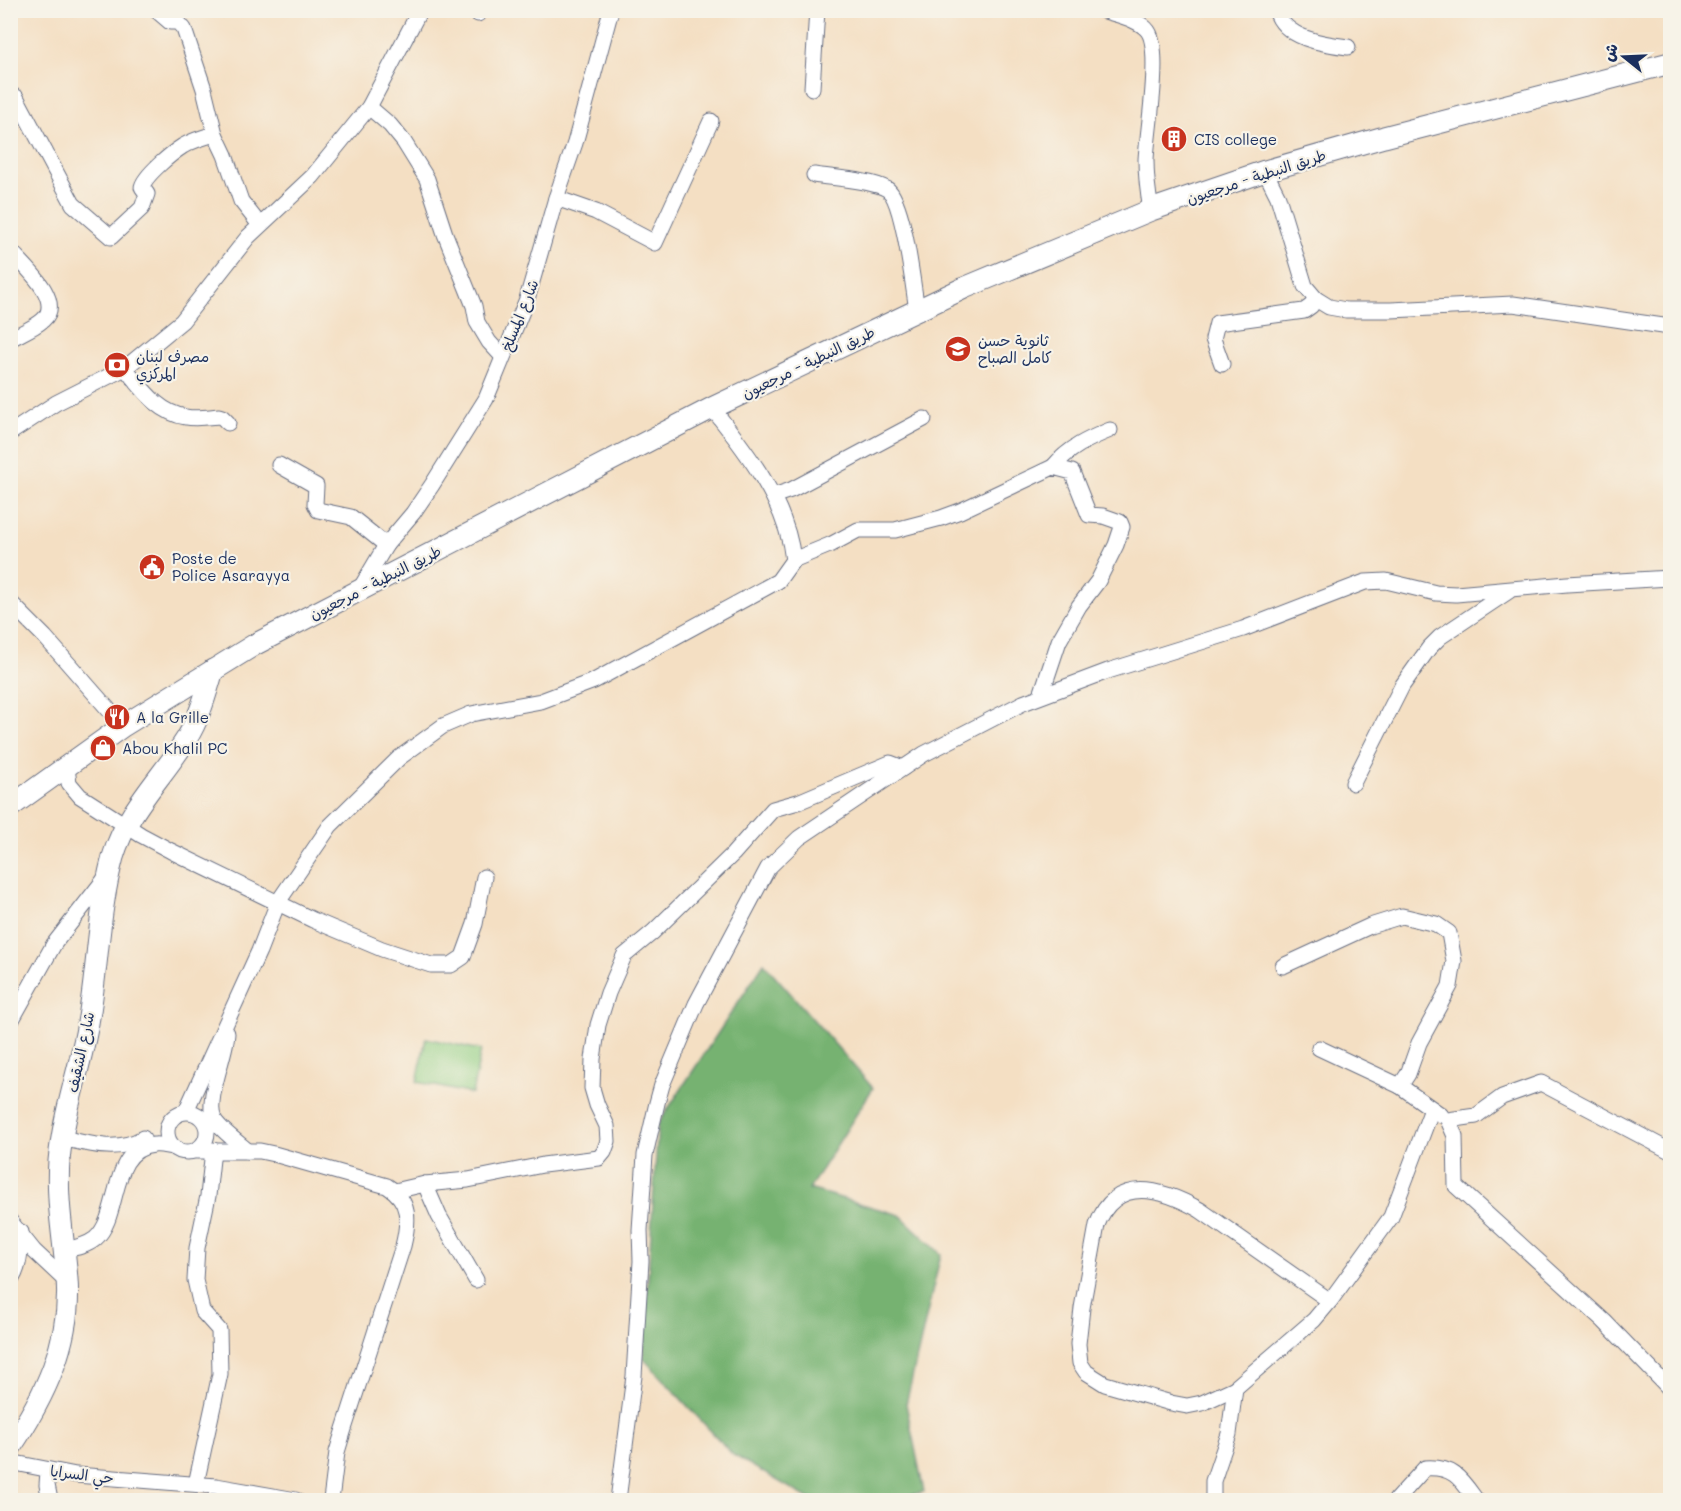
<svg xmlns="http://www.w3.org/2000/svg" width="1681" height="1511" font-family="Mali,'Playpen Sans Arabic',sans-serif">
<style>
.green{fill:#93cf83;stroke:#577f70;stroke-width:1.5}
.forest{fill:#76b271;stroke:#487068;stroke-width:1.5}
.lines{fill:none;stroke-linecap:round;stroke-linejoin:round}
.minor-casing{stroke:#676d81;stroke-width:17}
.secondary-casing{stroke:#676d81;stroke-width:23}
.minor{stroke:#fff;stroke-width:15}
.secondary{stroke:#fff;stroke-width:21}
.labels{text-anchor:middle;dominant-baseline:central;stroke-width:4.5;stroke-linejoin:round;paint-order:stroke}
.poi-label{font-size:15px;fill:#1b2f5e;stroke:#f7f3e8;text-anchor:start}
.street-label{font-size:15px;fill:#1b2f5e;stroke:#f7f3e8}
</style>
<rect width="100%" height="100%" fill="#f7f3e8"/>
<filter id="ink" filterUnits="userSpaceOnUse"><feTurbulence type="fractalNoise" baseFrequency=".0167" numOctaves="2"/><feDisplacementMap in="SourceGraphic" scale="12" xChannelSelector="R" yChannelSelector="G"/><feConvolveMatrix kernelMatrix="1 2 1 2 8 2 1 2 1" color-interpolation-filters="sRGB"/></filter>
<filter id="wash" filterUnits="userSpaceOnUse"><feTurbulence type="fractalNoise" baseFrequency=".008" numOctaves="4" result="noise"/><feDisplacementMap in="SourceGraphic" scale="24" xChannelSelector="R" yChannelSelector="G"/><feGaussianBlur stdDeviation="1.35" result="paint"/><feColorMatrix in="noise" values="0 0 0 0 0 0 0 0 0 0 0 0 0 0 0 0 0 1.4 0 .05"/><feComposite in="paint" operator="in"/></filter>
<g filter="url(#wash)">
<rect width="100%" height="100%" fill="#f4dfc3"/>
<path class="green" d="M426,1038L481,1050L472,1094L417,1082Z"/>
<path class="forest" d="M764,963L873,1088L809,1189L900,1215L941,1254L906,1404L924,1492L886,1500H811L733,1455L643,1358L658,1124Z"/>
</g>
<g filter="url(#ink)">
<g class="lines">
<defs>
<g id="minor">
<path d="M156,10L170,22H178L184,29L204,89L215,134L225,155L241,201L259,224"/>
<path d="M1102,10C1116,15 1139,19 1148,31C1162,51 1147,133 1146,160C1146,177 1148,193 1151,210"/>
<path d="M1276,10C1284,39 1324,44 1348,47"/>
<path d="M478,14L480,10"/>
<path d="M812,88L817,10"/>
<path d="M16,97L73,204L111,237L142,208L147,194L142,187C145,175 172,153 183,146C193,140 204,137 215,134"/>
<path d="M369,107L390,125L404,142L427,179L445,234L474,306L477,322L489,342L502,356"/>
<path d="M1265,171L1278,197L1305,286L1316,299L1329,307L1346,310H1391L1513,304L1670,327"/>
<path d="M814,175C832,178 872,180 887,189C904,200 913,287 917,310"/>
<path d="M556,198L596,212L655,243L711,121"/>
<path d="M10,250C23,265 65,300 43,320C34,328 21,333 10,339"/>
<path d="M1222,364L1213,339L1217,323L1304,311L1311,306L1316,299"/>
<path d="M125,368C142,388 158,413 186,417C196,419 208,417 219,416L222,417L228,423"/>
<path d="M712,408C747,452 787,503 793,560"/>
<path d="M10,433L56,403L125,368L182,321L248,237L313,176L369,107L420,10"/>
<path d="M279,465L316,486L315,504L318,510L351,517L386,545"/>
<path d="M1053,467C1069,448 1088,439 1110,430"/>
<path d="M773,496L791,490L924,419"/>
<path d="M360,589L386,545L413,513L432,485L486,399L527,299L556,198L575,143L611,10"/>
<path d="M10,602L45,637L123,726"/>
<path d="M67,768L69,783L80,796L141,835L171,851L313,920L382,949L431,965H451L463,957L475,924L484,877"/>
<path d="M1353,783L1402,686L1429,648L1440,637L1509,591"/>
<path d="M1283,966L1370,926L1402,916L1436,924L1449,933L1454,961L1450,986L1419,1043L1408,1074L1400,1086L1441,1115"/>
<path d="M10,1023L54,944L107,876"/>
<path d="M227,1033C226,1055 205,1100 214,1119C219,1129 240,1144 248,1151"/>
<path d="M1319,1048L1400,1086"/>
<path d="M186,1111L259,951L278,902L330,826L399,758L443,726L471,714L541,701L594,681L778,581L793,560L832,544L858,530H895L941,518L960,511L1053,467L1072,472L1089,515L1103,516L1120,522L1122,527L1116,545L1098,581L1079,606L1059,641L1041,695"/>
<circle cx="187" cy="1132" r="20"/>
<path d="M62,1138C89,1144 118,1153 143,1138"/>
<path d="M197,1151H260L274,1154L387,1186C411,1201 409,1221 403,1246L344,1429L337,1452L331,1500"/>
<path d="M1670,1151L1541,1083L1502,1097L1476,1116L1448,1120L1455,1136L1456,1186L1604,1321L1670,1389"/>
<path d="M425,1184L439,1216L476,1280"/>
<path d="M395,1191L425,1184L468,1180L543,1165L599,1158L604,1152L608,1141L607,1126L597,1105L592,1088L593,1059L598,1025L608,993L624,956L653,932L733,854L773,809L798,802L890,763L903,768"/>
<path d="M10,1221L34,1251L67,1282"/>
<path d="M65,1250C75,1248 86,1246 95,1239C122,1216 108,1149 154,1145C159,1144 166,1146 172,1147"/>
<path d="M10,1281C20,1270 21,1246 21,1232"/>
<path d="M1330,1301L1200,1210C1163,1189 1116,1174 1097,1225L1082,1308L1078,1344L1080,1363L1086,1372L1105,1384L1171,1403L1187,1406L1202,1403L1235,1388L1314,1320L1330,1301L1391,1217L1432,1109"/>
<path d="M10,1462L76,1475L216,1486L296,1500"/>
<path d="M48,1471L47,1485L50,1500"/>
<path d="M196,1484L220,1374L219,1330L202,1311L195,1280L197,1248L208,1196L213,1150"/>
<path d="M618,1500L634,1376L641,1261L640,1230L645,1155L657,1103L662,1085L696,1004L768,868L799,838L924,754L1023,703L1108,671L1243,629L1365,582L1386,581L1436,593L1456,594L1567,584L1670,578"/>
<path d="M1213,1500V1481L1229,1434L1235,1388"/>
<path d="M1396,1500L1425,1468C1454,1466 1461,1479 1476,1500"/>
</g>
<g id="secondary">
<path d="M10,807L123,726L254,645L712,408L964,288L1151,210L1265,171L1384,137L1670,63"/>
<path d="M10,1448C44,1398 72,1341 67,1279C64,1240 56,1200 59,1161C63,1114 80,1069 88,1023C98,968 98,912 113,857C127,810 162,778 187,738C200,717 206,693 213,670"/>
</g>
</defs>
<use href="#minor" class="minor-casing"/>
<use href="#secondary" class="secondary-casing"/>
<use href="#minor" class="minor"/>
<use href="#secondary" class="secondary"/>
</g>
</g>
<defs>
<symbol id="building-disc" viewBox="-11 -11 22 22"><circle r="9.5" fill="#c8321e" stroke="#f7f3e8"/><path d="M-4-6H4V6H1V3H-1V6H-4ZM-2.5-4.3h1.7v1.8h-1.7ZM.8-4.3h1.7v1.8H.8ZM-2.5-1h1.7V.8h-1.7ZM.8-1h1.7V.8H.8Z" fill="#fff"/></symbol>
<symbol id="school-disc" viewBox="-11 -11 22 22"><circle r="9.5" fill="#c8321e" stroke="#f7f3e8"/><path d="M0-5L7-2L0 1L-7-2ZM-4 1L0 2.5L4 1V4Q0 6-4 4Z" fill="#fff"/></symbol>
<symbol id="bank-disc" viewBox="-11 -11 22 22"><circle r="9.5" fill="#c8321e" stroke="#f7f3e8"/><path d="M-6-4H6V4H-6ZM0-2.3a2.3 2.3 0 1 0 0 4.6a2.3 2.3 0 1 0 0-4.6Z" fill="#fff"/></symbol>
<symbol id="civic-disc" viewBox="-11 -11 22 22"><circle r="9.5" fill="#c8321e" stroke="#f7f3e8"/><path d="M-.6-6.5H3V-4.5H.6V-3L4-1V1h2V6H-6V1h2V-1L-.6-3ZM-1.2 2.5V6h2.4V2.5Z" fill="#fff"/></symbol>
<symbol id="restaurant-disc" viewBox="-11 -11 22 22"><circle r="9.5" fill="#c8321e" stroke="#f7f3e8"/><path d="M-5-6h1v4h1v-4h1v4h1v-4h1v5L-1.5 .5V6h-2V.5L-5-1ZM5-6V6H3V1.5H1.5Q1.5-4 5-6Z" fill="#fff"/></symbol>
<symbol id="shop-disc" viewBox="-11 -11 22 22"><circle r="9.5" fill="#c8321e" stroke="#f7f3e8"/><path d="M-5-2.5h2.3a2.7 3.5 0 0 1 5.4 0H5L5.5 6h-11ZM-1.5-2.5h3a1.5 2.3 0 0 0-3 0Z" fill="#fff"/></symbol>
</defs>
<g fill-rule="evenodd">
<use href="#building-disc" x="1159" y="124" width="30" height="30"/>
<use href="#school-disc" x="943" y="334" width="30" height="30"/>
<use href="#bank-disc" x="102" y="350" width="30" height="30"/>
<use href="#civic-disc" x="137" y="552" width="30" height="30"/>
<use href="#restaurant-disc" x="102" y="702" width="30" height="30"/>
<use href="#shop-disc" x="88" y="733" width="30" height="30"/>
</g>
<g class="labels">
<g class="poi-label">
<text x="1194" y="139">CIS college</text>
<text x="978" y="340">ثانوية حسن<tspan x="978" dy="17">كامل الصباح</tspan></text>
<text x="136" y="356">مصرف لبنان<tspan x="136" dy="17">المركزي</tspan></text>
<text x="172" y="558">Poste de<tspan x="172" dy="17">Police Asarayya</tspan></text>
<text x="136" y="717">A la Grille</text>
<text x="122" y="748">Abou Khalil PC</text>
</g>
<g class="street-label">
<text transform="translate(1256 176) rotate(-18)">طريق النبطية - مرجعيون</text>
<text transform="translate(519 315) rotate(-68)">شارع المسلخ</text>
<text transform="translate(808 362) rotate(-26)">طريق النبطية - مرجعيون</text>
<text transform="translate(375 582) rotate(-27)">طريق النبطية - مرجعيون</text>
<text transform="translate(80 1052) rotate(-78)">شارع الشقيف</text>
<text transform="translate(82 1474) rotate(7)">حي السرايا</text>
</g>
</g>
<rect width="1681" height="1511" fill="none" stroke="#f7f3e8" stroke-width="36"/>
<g transform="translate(1624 57) rotate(288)" stroke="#f7f3e8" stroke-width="4.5" paint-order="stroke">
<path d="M0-4.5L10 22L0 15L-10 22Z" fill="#1b2f5e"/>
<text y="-9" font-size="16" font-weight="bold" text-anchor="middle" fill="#1b2f5e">ش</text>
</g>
</svg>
